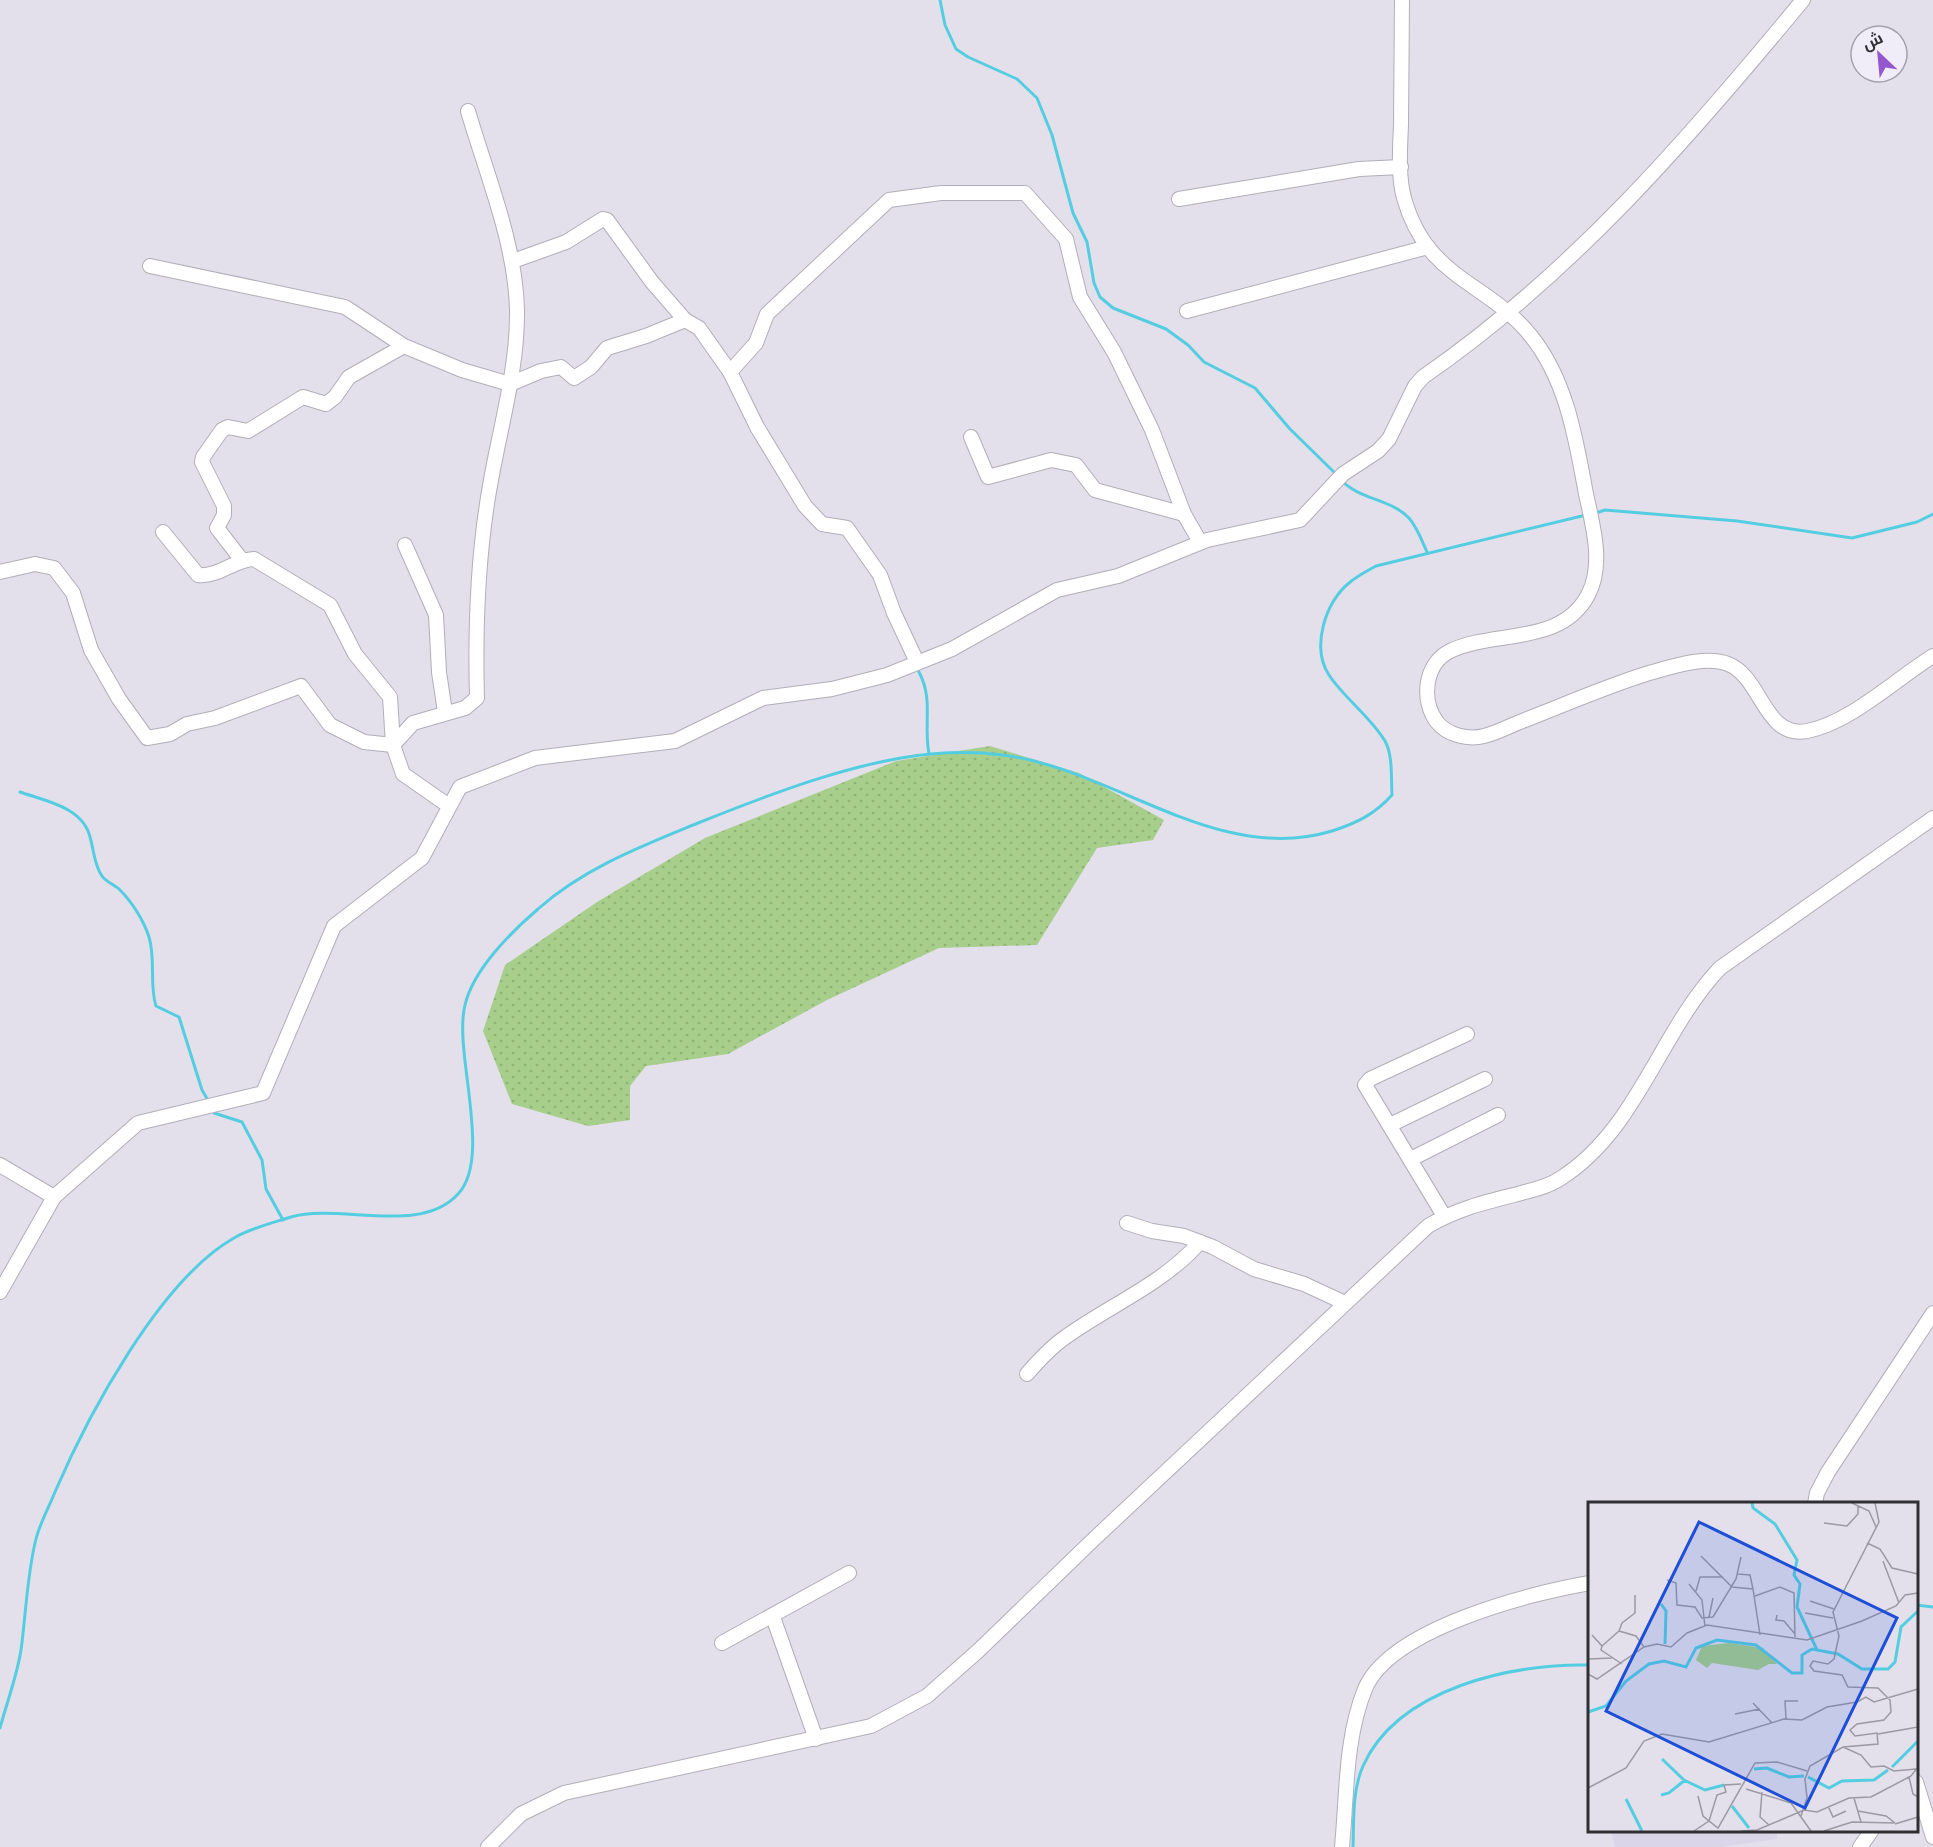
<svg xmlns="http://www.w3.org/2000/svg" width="1933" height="1847" font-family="Commissioner,Cairo,sans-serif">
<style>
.built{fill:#dad5e8}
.grass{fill:url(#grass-dots)}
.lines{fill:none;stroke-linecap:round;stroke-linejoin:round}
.stream{stroke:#55cde1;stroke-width:3}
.minor-casing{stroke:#b1aeb9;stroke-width:16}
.minor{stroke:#fff;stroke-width:14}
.inset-river{fill:none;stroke:#55cde1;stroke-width:3}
.inset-road{fill:none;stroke:#9b99a2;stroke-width:1.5}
.view{fill:#1d4ed8;fill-opacity:0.15;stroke:#1d4ed8;stroke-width:3}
.inset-edge{fill:none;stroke:#302f33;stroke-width:3}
</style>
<defs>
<pattern id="grass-dots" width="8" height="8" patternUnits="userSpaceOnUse" patternTransform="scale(1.5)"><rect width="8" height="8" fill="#a7cf8b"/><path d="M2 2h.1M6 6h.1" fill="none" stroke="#90b278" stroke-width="1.8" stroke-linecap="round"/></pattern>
</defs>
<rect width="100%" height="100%" fill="#e3e0ec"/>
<path class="built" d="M1611,1831H1777V1839L1720,1847H1615Z"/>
<path class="grass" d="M990,746L1079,773L1164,820L1153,840L1097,848L1037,945L939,948L827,1000L728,1054L646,1066L630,1086V1120L588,1126L512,1104L483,1031L505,965L597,902L705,838L896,761Z"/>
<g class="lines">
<g class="stream">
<path d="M940,0L945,25L956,49L968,57L1017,79L1037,98L1052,135L1073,213L1087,242L1094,283L1100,297L1113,308L1166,329L1188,345L1204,362L1255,388L1290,429L1338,476"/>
<path d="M1342,481C1361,500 1391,499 1409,518C1417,527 1422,541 1427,552"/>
<path d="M1596,513L1605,510L1737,521L1852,538L1917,522L1933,514"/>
<path d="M919,672C934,701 923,723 929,754"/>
<path d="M20,792C45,801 83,807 90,837C94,850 94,865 102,876C106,882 115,885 120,890C132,902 144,921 149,937C156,960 149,984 156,1006L179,1017L202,1090L209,1102"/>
<path d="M212,1108L214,1113L242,1122L262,1160L266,1189L283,1220"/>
<path d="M1916,1605L1933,1607"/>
<path d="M0,1728C7,1702 17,1676 21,1650C26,1614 27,1574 36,1539C40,1523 49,1507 55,1492C88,1415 160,1280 234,1238C251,1228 272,1223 291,1217C339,1203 420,1236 458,1194C493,1157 453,1052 465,1005C473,970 511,932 538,909C584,868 642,846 698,823C768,795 855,761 931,754C954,752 979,752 1002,755C1113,768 1216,866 1332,831C1357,823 1375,814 1392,795C1391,779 1393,755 1385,741C1370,716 1344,698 1329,675C1311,648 1325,602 1349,583C1357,576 1367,571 1376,566L1586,515"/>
<path d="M1353,1847C1354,1820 1352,1791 1363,1766C1398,1688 1513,1663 1590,1665"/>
</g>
<defs>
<g id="minor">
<path d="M1402,0C1402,42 1401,83 1401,125C1400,149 1398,176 1404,198C1427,280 1487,281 1531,336C1567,381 1576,440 1586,494C1593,526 1604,565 1588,595C1561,646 1494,630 1450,651C1424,664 1421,701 1437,722C1447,735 1468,740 1484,736C1497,733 1511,725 1525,720C1566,704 1607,686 1649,673C1671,667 1706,655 1728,664C1762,677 1764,739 1807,731C1850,723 1896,679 1933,656"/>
<path d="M1179,199L1359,169L1401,167"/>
<path d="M513,261L566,242L603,219L607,220L652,282L685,320"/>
<path d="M150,266L345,307L404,346L462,370L510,384L541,371L561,367L574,378L591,367L607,348L646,336L685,320L699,328L730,372L757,427L805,506L822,524L847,528L880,575L894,613L917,662"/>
<path d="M1187,311L1428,247"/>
<path d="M730,372L756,343L767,314L889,200L941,193H1025L1066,239L1080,297L1114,352L1152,430L1184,514L1200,542"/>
<path d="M971,437L988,477L1051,460L1076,465L1095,490L1184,514"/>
<path d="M163,532L198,575C219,577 233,560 254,559L330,605L355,654L390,697L393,745L403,774L449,806"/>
<path d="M405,545L436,615L439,672L445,712"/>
<path d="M241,559L217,528L224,515V506L202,462L203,457L222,430L228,427L248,431L303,397L326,404L335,397L349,377L404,346"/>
<path d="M0,572L35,564L54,568L73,593L91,650L119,699L147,738L170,734L187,724L215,718L301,686L330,725L364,742L393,745L413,723L465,708L477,698C475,627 478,550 491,480C501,424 518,366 517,309C515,242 487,176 468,111"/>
<path d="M1390,1125L1485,1079"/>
<path d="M1411,1159L1498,1115"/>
<path d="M0,1165L54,1197"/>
<path d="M1444,1216L1365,1085L1370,1079L1467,1034"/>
<path d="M1127,1223L1152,1231L1184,1236L1213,1247L1254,1269L1304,1284L1345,1303"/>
<path d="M0,1292L54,1197L138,1123L263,1093L334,926L422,858L460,787L535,758L675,741L763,698L832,689L887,675L952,649L1057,590L1118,576L1207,540L1300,520L1343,474L1378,451L1389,439L1415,386L1423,377C1572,274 1689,138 1803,0"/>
<path d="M1027,1374C1039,1360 1052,1346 1067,1336C1112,1304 1163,1284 1200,1242"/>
<path d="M1815,1504L1817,1493L1828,1472L1933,1313"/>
<path d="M773,1617L816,1739"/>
<path d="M722,1643L849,1573"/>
<path d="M1916,1782L1933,1837"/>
<path d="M488,1847L521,1814L564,1793L871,1726L927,1696L978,1651L1094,1539L1428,1226C1456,1209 1486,1202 1518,1194C1532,1190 1548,1187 1561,1178C1637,1130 1660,1031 1720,968L1933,818"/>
<path d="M1342,1847C1347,1795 1345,1738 1365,1689C1390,1629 1530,1593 1590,1583"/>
<path d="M1860,1847L1872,1830"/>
</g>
</defs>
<use href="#minor" class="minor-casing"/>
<use href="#minor" class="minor"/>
</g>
<g transform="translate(1588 1502)">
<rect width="330" height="330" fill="#e3e0ec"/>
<path d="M141,141L175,146L189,162H181L170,168L124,161L119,166L108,158L114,144Z" fill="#a7cf8b"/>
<path class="inset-river" d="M164,1L165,6L187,22L209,58L206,73L212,82L209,105L229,148M73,102L78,109L77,142M0,210L18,204L38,179L61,162L76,159L98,165L108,146L129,138L168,143L204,171H214V153L224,147L250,152L274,167H300L307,160L313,125L330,109M74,257L96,278L117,288L136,283M304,265L330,239M166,267L179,266L201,275L216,274M220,275L241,286L254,279L286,278L300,268M73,293L81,291L97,278M38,297L54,329M144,304L161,326"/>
<path class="inset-road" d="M264,1L281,9L288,25M236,21L259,24L270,12V4M279,41L292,47L304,66L330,72M113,54L144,85L165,87L172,133M295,59L311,101M150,72L162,73L165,87M79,78L88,81L89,103L107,105L114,116L125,115L148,77L153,55M101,82L114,98L117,125M108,89L112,75H135M47,93V111L34,121L31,129L48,134L56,145M167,94L192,85L206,91L207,135M222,99L246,107M217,111L245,116M189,113L188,118L196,119L207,132M121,115L125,96M4,133L14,144L13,148L34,162M14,144L31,129M0,157L24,156M0,172L9,177L56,145L69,142L83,145L99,131L119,123L219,138L274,119L308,104L317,93L330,91M165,201L184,221M147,212L172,207M198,217L197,199H210M290,232L330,225M255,245L273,253L283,265L296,264L306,269L328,267M321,275L325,292L330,295M0,286L38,266L56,239L74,232L121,240L196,217L214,218L239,205L269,200L278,195L286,200L330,187M158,287L203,301L223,329M174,290L172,315L181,323M110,294L115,314L130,326L167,261L189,260L219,269M266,296L273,320M240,304L245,315L258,309M270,309L298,314L307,321M213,314L219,296L217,277L222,264L255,245L290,242L289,231L267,234L262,228L269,222L296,218L303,210L302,198L290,186L260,185L254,173L226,169L222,164L225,159L240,162L246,157L251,134L245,110L291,20L287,1M307,322L330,315M106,329L121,319L129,293L138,290L136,283L153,282M153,329L169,328L216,308L229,310L261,296L283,295L323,274L330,265M236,329L264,320L306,321"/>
<path class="view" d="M111,20L309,116L217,306L18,209Z"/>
<rect width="330" height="330" class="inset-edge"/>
</g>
<g transform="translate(1879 54) rotate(334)"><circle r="28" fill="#f0edf9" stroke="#a3a1aa" stroke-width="1.5"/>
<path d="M0-4.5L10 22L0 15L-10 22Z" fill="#9657ce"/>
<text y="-9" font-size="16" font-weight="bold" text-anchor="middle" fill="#302f33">ش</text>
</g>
</svg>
